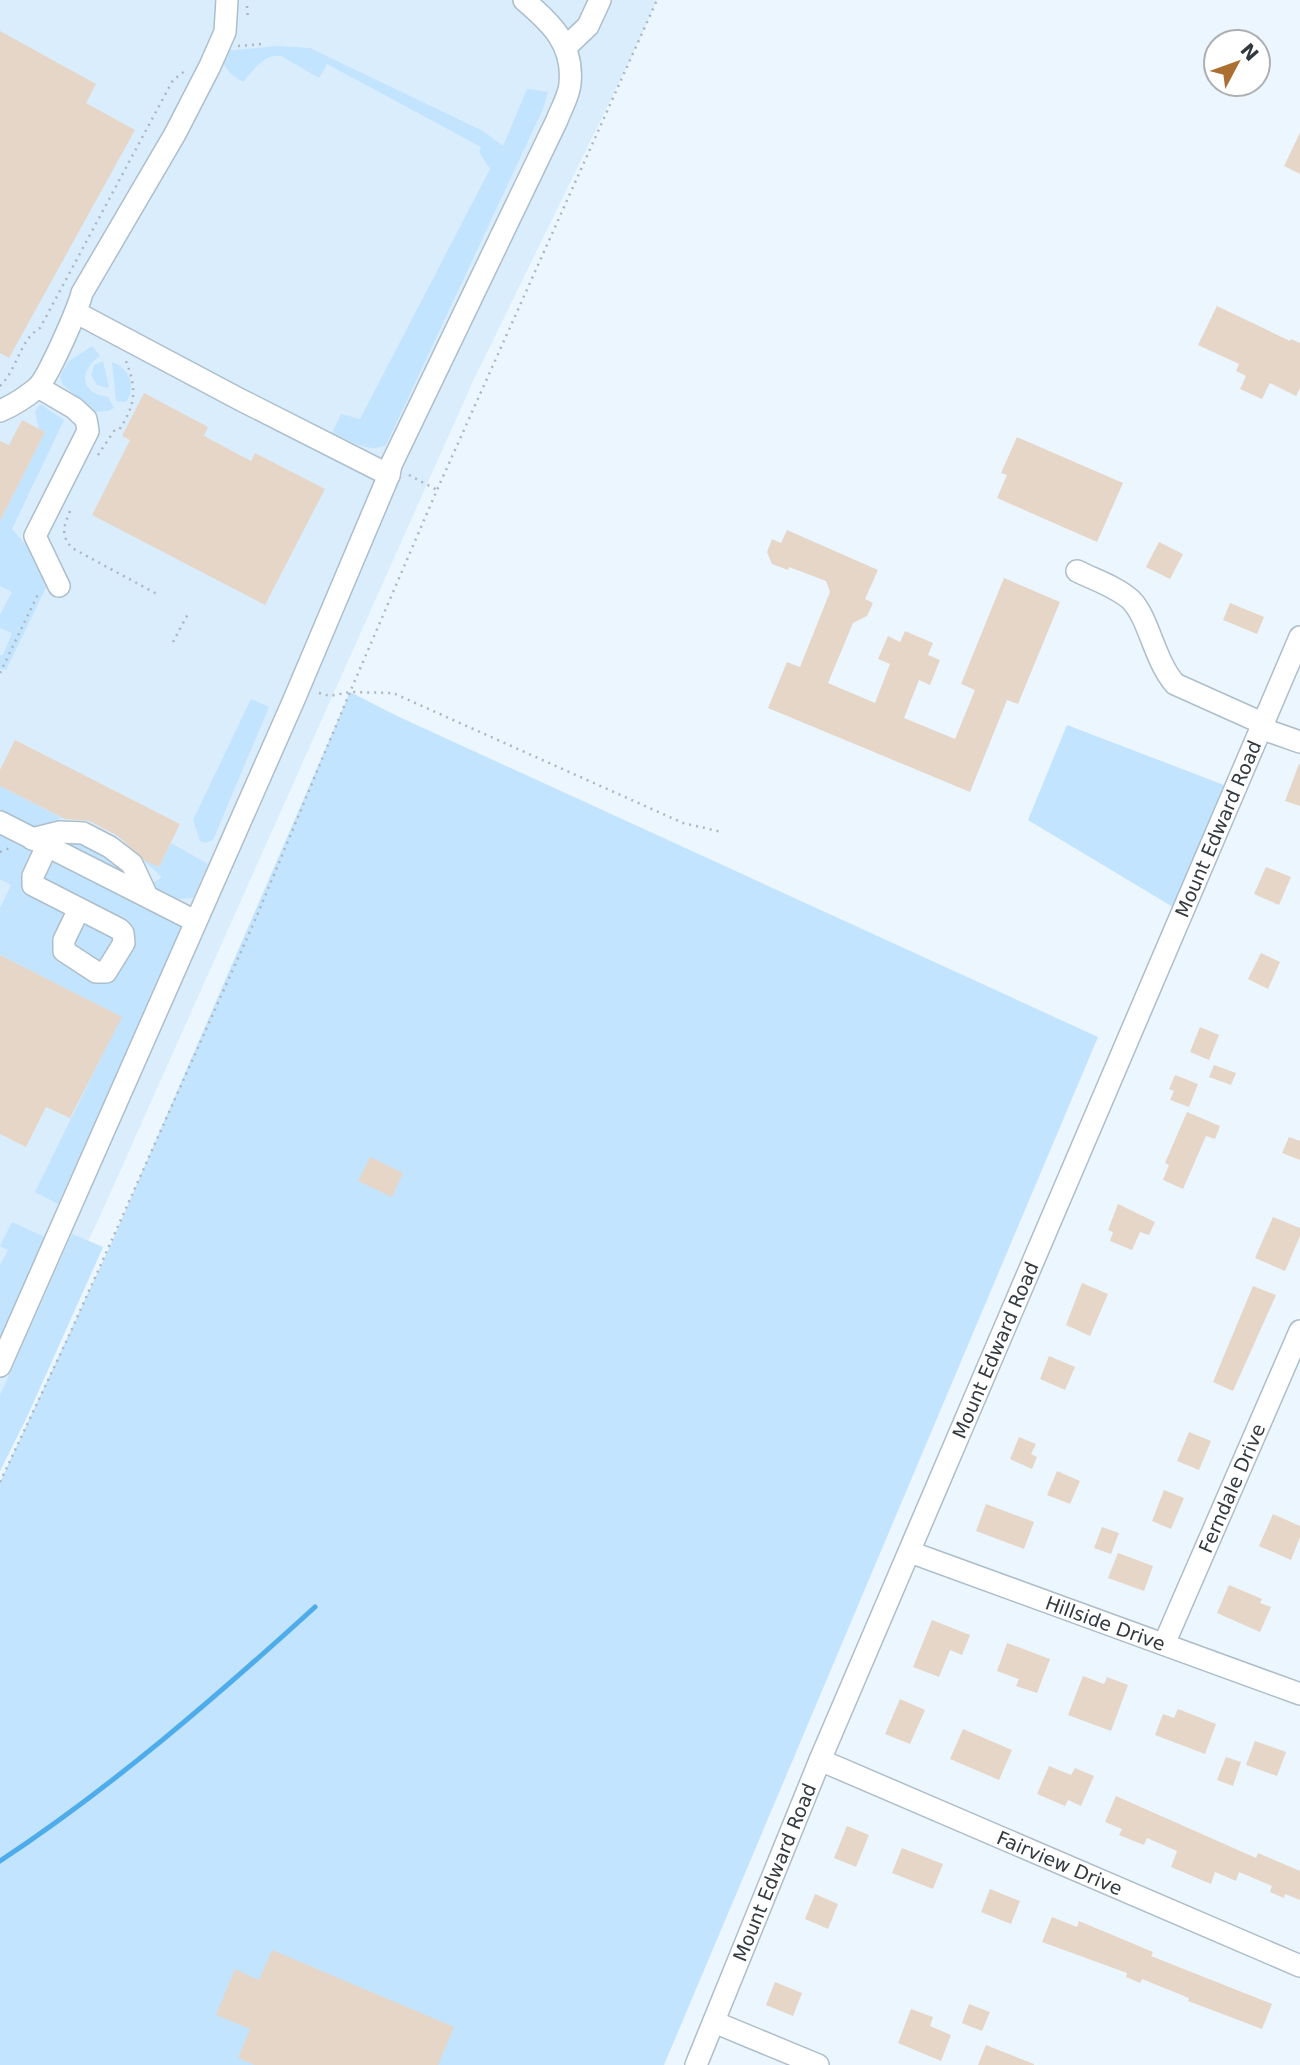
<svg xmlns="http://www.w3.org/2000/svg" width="1300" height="2065" font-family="'DejaVu Sans',sans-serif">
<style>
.built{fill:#daedfc}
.green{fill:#c2e4fe}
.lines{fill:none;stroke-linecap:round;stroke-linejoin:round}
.stream{stroke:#4faceb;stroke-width:5}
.building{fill:#e6d6c8}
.minor-casing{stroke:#adbecb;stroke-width:24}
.path{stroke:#adb6bd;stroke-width:2.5;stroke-dasharray:2 5;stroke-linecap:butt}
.minor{stroke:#fff;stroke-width:21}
.labels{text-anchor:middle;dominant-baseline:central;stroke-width:7;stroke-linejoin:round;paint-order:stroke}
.street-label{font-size:19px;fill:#32393f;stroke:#fff}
</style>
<rect width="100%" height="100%" fill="#ecf6fe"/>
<path class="built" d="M0,0H657L631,58L474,379L100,1216L0,1427Z"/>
<g class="green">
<path d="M278,46L310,48L483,131L503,146L527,89L548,92L543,109L386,445C369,454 348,440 332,433L341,414L360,419L490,169L479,152L481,147L327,64L319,78L281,56C265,53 253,70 243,82C230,73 221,69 223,51Z"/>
<path d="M92,346L100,356C79,370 79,393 108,397L114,408L108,411L95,412L62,384L60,376L68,362Z"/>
<path d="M103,361L109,387L107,388L97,385L91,375L94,365Z"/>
<path d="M112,362C129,368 137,386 126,402L116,401Z"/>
<path d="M40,404L64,420L12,529L52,575L6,670L0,669V655H3L12,633L0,628V615L12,592L0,586V521L45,432L39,429L35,412Z"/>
<path d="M350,692L397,716L1098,1037L664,2065H0V1482L111,1244Z"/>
<path d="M251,699L269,707L213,840L205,843L200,841L193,820Z"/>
<path d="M1067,725L1224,785L1173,907L1028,820Z"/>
<path d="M0,786L62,818L27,831L0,816Z"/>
<path d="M0,833L184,926L58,1204L35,1192L121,1017L0,955V908L11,885L0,879Z"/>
<path d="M77,838L119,862L129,876L47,839Z"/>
<path d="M171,843L208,864L193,898L166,900L153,883L162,877L142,859L159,867Z"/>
<path d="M12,1222L47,1238L0,1338V1265L8,1250L0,1246Z"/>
<path d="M72,1234L103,1247L27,1417L0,1471V1395Z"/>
</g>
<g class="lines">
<path class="stream" d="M0,1861C112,1787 215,1698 315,1607"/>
</g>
<g class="building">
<path d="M0,31L96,84L86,103L135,130L9,358L0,353Z"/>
<path d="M1300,133V174L1284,166Z"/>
<path d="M1217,306L1290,341L1291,339L1300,343V388L1296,396L1270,383L1262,399L1240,389L1246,376L1236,371L1239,364L1198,345Z"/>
<path d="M144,393L208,427L204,436L251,461L255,453L325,489L265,605L92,515L130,440L122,436Z"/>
<path d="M22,420L45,432L0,521V441L9,445Z"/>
<path d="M1017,437L1123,483L1097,542L997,498L1007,475L1001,473Z"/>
<path d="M787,530L878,570L865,599L873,603L867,616L853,623L828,683L875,703L890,664L878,659L888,636L900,642L905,631L933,643L928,655L940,660L930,685L919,680L904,718L955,739L975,690L961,684L1004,578L1060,602L1018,704L1007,700L970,792L768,708L787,662L800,667L830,592L826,581L789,567L788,570L772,564L767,552L772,539L781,543Z"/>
<path d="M1159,542L1183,554L1170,579L1146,567Z"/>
<path d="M1230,603L1264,617L1257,634L1223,620Z"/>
<path d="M15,740L180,824L159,867L144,860L118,836L89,821L65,819L0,786V770Z"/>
<path d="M1299,764H1300V806L1285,801Z"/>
<path d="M1266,867L1291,877L1279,905L1254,894Z"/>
<path d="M1261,953L1280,962L1268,989L1248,979Z"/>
<path d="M0,955L122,1017L70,1118L46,1107L26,1147L0,1134Z"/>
<path d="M1200,1027L1219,1035L1209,1060L1190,1052Z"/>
<path d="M1214,1065L1236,1073L1231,1085L1209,1077Z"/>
<path d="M1175,1075L1198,1084L1189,1107L1170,1100L1174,1091L1169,1089Z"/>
<path d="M1187,1112L1220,1126L1215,1139L1206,1136L1183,1189L1163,1180L1169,1165L1165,1163Z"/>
<path d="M1289,1137L1300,1141V1160L1282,1153Z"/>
<path d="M370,1157L403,1173L392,1197L358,1181Z"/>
<path d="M1118,1204L1155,1222L1149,1235L1140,1232L1132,1250L1110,1241L1113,1232L1108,1230Z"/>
<path d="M1273,1217L1300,1228V1236L1285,1271L1255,1258Z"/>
<path d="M1082,1283L1108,1294L1090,1336L1066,1325Z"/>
<path d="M1253,1286L1276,1295L1233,1391L1213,1382Z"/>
<path d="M1049,1356L1075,1367L1065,1390L1040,1379Z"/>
<path d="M1189,1432L1211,1441L1199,1470L1177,1461Z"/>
<path d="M1019,1437L1036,1444L1031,1454L1037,1457L1032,1469L1010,1459Z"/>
<path d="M1057,1471L1080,1481L1070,1504L1047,1495Z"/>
<path d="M1164,1490L1184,1498L1171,1529L1152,1521Z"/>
<path d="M986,1504L1034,1522L1024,1549L976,1531Z"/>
<path d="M1273,1514L1300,1526V1537L1291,1560L1259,1546Z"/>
<path d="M1102,1527L1119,1533L1111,1554L1094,1548Z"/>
<path d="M1118,1553L1153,1566L1144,1591L1108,1578Z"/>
<path d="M1229,1585L1262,1599L1260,1603L1271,1607L1260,1632L1217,1613Z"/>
<path d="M932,1620L970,1635L962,1655L950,1650L939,1677L913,1667Z"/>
<path d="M1007,1643L1050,1659L1037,1693L1016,1686L1019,1679L997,1671Z"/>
<path d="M1083,1676L1104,1684L1107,1677L1128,1685L1111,1731L1068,1715Z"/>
<path d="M900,1699L925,1710L910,1744L885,1734Z"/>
<path d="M1178,1709L1216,1724L1205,1754L1155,1735L1163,1714L1174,1718Z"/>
<path d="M963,1729L1012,1750L999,1780L950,1759Z"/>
<path d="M1255,1741L1286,1752L1277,1776L1246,1765Z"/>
<path d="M1226,1757L1241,1762L1233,1786L1217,1780Z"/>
<path d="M1049,1766L1071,1775L1075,1768L1094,1776L1081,1806L1068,1800L1065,1806L1037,1794Z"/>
<path d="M1116,1796L1256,1858L1258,1853L1300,1871V1900L1285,1894L1284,1898L1270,1892L1272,1886L1239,1872L1236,1881L1215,1872L1211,1884L1171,1867L1177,1851L1147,1838L1144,1845L1119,1835L1122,1829L1105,1822Z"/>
<path d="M847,1826L869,1835L856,1867L834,1858Z"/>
<path d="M902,1848L943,1864L933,1889L892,1873Z"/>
<path d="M990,1889L1020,1901L1011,1924L981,1912Z"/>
<path d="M815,1894L838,1904L828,1929L805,1919Z"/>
<path d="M1052,1917L1077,1927L1079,1921L1091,1926L1153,1952L1151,1956L1272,2004L1262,2029L1188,2001L1189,1998L1142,1979L1140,1983L1126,1977L1127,1973L1042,1942Z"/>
<path d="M272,1950L454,2027L438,2065H255L238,2058L250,2029L216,2015L235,1969L259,1980Z"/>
<path d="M775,1982L802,1993L793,2016L766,2005Z"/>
<path d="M969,2004L990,2012L982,2031L962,2023Z"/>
<path d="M911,2009L933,2017L930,2026L951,2035L941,2061L898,2043Z"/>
<path d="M986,2045L1034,2064V2065H978Z"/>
</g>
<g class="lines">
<defs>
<g id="minor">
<path d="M566,47L588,26L600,0"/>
<path d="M77,313L239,399L389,475"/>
<path d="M38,387L74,408L86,419L88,431L35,536L59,586"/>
<path d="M0,411C14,405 26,397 37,388C48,378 78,309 82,293L175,134L210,66L225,32L227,0"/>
<path d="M1077,571C1095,580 1117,587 1131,600C1149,618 1154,660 1175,684L1262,723"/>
<path d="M1260,728L1300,742"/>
<path d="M0,822L195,921"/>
<path d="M32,839L60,832L83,833L110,847L132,864L146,894"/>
<path d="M47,846L33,876V885L119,929L123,933L124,943L106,972H96L64,951V940L79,909"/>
<path d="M0,1366L293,702L389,475L391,465L557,120C561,109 569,96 570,84C574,44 551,23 524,0"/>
<path id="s1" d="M910,1552L1300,1694"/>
<path id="s2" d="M1164,1644L1300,1331"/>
<path id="s3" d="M820,1760L1300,1966"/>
<path d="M714,2022L818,2065"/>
<path id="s4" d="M696,2065L820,1760L1300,637"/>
</g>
</defs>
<use href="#minor" class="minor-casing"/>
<g class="path">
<path d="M247,6L248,20"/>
<path d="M238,46L262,44"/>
<path d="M0,386C17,370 20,339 40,328L173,80L186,70"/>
<path d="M98,455L114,431L119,430C136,404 137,389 126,361"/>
<path d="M409,475L437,490"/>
<path d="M70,511C64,526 60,535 72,548L157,594"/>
<path d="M173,642L189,612"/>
<path d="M0,673L39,592"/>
<path d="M319,693L330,696L350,692L393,693L683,823L722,832"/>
<path d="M0,852L10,848"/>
<path d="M0,1482L67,1340L256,918L350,692L437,490L657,0"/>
</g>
<use href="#minor" class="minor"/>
</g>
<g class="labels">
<g class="street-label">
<text stroke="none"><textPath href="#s4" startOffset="1342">Mount Edward Road</textPath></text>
<text stroke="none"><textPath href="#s4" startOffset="775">Mount Edward Road</textPath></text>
<text stroke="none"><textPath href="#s2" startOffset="170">Ferndale Drive</textPath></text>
<text stroke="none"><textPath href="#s1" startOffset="208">Hillside Drive</textPath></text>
<text stroke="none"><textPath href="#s3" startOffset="261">Fairview Drive</textPath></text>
<text stroke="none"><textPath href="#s4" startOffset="208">Mount Edward Road</textPath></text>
</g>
</g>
<g transform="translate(1237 63) rotate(49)"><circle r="33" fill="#ffffff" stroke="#adb0b2" stroke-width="2"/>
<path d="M0-5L12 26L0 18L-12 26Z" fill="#ac6f32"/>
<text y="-10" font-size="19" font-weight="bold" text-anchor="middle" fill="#32393f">N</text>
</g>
</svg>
